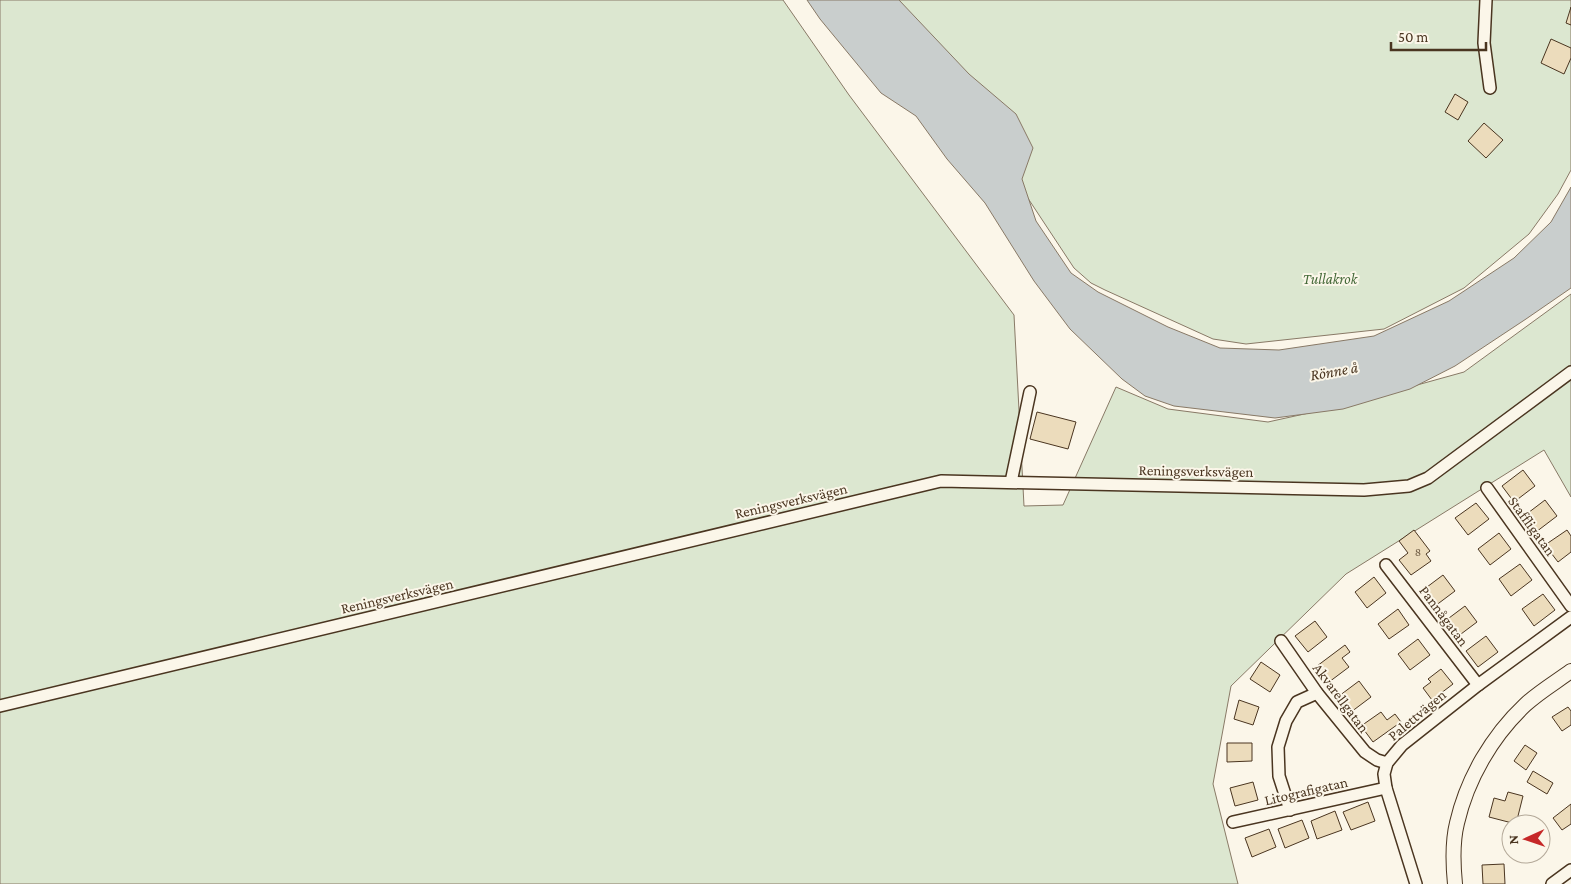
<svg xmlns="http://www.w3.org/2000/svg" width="1571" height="884" font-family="'Crimson Pro',serif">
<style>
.green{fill:#dce7d0;stroke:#887966}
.water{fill:#c9cecd;stroke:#887966}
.building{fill:#ecdcbc;stroke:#4a3520}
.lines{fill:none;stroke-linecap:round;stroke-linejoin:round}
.minor-casing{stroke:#4a3520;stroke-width:14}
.tertiary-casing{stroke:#4a3520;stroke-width:16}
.minor{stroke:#fbf6e9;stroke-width:11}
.tertiary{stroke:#fbf6e9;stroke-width:14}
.labels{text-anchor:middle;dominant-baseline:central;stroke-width:4;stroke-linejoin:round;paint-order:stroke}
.number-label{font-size:12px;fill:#725f47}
.park-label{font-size:15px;font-style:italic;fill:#436837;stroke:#fbf6e9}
.street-label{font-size:15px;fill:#4a3520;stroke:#fbf6e9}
.water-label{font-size:16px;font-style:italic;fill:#4a3520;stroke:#fbf6e9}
</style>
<rect width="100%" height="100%" fill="#fbf6e9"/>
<g class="green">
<path d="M0,0H783L849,95L1014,315L1024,506L1063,505L1116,387L1168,409L1268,422L1345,405L1464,372L1571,294V497L1544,450L1346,574L1231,686L1213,784L1238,884H0Z"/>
<path d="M897,0H1571V170L1558,194L1529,234L1464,288L1384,329L1246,344L1213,339L1105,290L1091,283L1074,268Z"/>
</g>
<path class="water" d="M807,0H899L969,74L1016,114L1033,148L1022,179L1036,221L1071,273L1098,292L1168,327L1220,348L1279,350L1374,336L1449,301L1514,258L1551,222L1571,187V288L1526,319L1455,366L1410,389L1343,409L1275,418L1174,406L1145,396L1122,379L1070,329L1034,281L985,203L947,159L916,116L881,93L820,19Z"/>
<g class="building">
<path d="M1571,7V25L1566,23Z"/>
<path d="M1551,39L1571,48V58L1564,74L1541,63Z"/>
<path d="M1455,94L1468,102L1458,120L1445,112Z"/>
<path d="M1484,123L1503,140L1486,158L1468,141Z"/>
<path d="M1037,412L1076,422L1068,449L1030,439Z"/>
<path d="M1523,470L1535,486L1514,502L1502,486Z"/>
<path d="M1545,500L1557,516L1536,532L1524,516Z"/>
<path d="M1476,503L1489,519L1468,535L1455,518Z"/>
<path d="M1414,530L1430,551L1426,554L1431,561L1411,575L1399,560L1408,553L1399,541Z"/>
<path d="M1567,530L1571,536V552L1558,562L1545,545Z"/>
<path d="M1499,533L1511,549L1490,565L1478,549Z"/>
<path d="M1520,564L1532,580L1511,596L1499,579Z"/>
<path d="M1443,575L1455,591L1435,606L1423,590Z"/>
<path d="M1374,577L1386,593L1367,608L1355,592Z"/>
<path d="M1543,594L1555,610L1534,626L1522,609Z"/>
<path d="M1465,606L1477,622L1457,637L1445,621Z"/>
<path d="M1398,609L1409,625L1389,639L1378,624Z"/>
<path d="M1315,621L1327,637L1308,652L1295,636Z"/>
<path d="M1486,636L1498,652L1478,667L1466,651Z"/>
<path d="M1418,639L1430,655L1410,670L1398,654Z"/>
<path d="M1345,645L1350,652L1342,658L1349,667L1329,682L1317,666Z"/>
<path d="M1261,662L1280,675L1270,692L1250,679Z"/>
<path d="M1441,669L1453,684L1432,700L1423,688L1431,682L1428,679Z"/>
<path d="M1359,681L1371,697L1351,712L1339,696Z"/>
<path d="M1239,700L1259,707L1253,725L1234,719Z"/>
<path d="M1568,707L1571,711V725L1562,731L1552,717Z"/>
<path d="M1381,712L1387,720L1395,714L1401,722L1373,742L1361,726Z"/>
<path d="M1227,743H1252V761L1227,762Z"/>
<path d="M1525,745L1537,753L1526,770L1514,761Z"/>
<path d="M1533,771L1553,783L1547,794L1527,782Z"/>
<path d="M1253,782L1258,800L1235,806L1230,788Z"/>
<path d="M1508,792L1523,796L1516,824L1489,817L1494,798L1505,801Z"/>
<path d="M1368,802L1375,821L1351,830L1343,812Z"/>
<path d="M1571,804V824L1562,830L1553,818Z"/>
<path d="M1335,811L1342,830L1317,839L1311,821Z"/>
<path d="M1302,820L1309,838L1285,848L1278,829Z"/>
<path d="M1269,829L1276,847L1252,857L1245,838Z"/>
<path d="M1504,864L1505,884H1483L1482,865Z"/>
</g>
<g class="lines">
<defs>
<g id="minor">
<path d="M1486,0L1484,43L1490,88"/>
<path d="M1011,482L1030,392"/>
<path d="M1487,488L1571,606"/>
<path d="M1386,565L1478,685"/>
<path d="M1281,641L1317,693L1365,752L1377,760L1387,763"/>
<path d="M0,706L941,481L1364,490L1409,486L1428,478L1571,372"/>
<path d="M1290,810L1279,776L1278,747L1286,721L1297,702L1317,693"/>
<path d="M1233,822L1386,788"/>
<path d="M1416,884L1386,788L1384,774L1387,763L1402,745L1478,685L1571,617"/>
<path d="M1552,884L1571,870"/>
</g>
<path id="tertiary" d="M1455,884C1453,864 1452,843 1457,823C1467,779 1492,736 1525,705C1539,692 1556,682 1571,671"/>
</defs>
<use href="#minor" class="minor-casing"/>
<use href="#tertiary" class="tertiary-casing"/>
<use href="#minor" class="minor"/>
<use href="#tertiary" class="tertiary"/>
</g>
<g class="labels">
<g class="number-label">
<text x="1418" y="552">8</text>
</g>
<g class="park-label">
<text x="1330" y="279">Tullakrok</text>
</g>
<g class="street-label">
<text transform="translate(1196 471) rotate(1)">Reningsverksvägen</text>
<text transform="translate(791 501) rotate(-13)">Reningsverksvägen</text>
<text transform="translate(1532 526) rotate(54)">Staffligatan</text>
<text transform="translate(397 596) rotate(-13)">Reningsverksvägen</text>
<text transform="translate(1444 616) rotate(53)">Pannågatan</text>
<text transform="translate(1341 698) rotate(53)">Akvarellgatan</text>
<text transform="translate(1417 715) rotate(-40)">Palettvägen</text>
<text transform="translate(1306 791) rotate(-13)">Litografigatan</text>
</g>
<g class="water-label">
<text transform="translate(1334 371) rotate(-10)">Rönne å</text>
</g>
</g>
<g transform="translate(1526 839) rotate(267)"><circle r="24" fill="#fbf6e9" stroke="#b4a999"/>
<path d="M0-4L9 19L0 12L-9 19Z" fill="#c62828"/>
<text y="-8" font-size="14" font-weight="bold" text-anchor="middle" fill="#4a3520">N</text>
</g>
<path d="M1391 42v8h95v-8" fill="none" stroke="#4a3520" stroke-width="2.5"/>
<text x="1398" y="42" font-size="15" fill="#4a3520" stroke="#fbf6e9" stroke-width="4" paint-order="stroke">50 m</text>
</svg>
